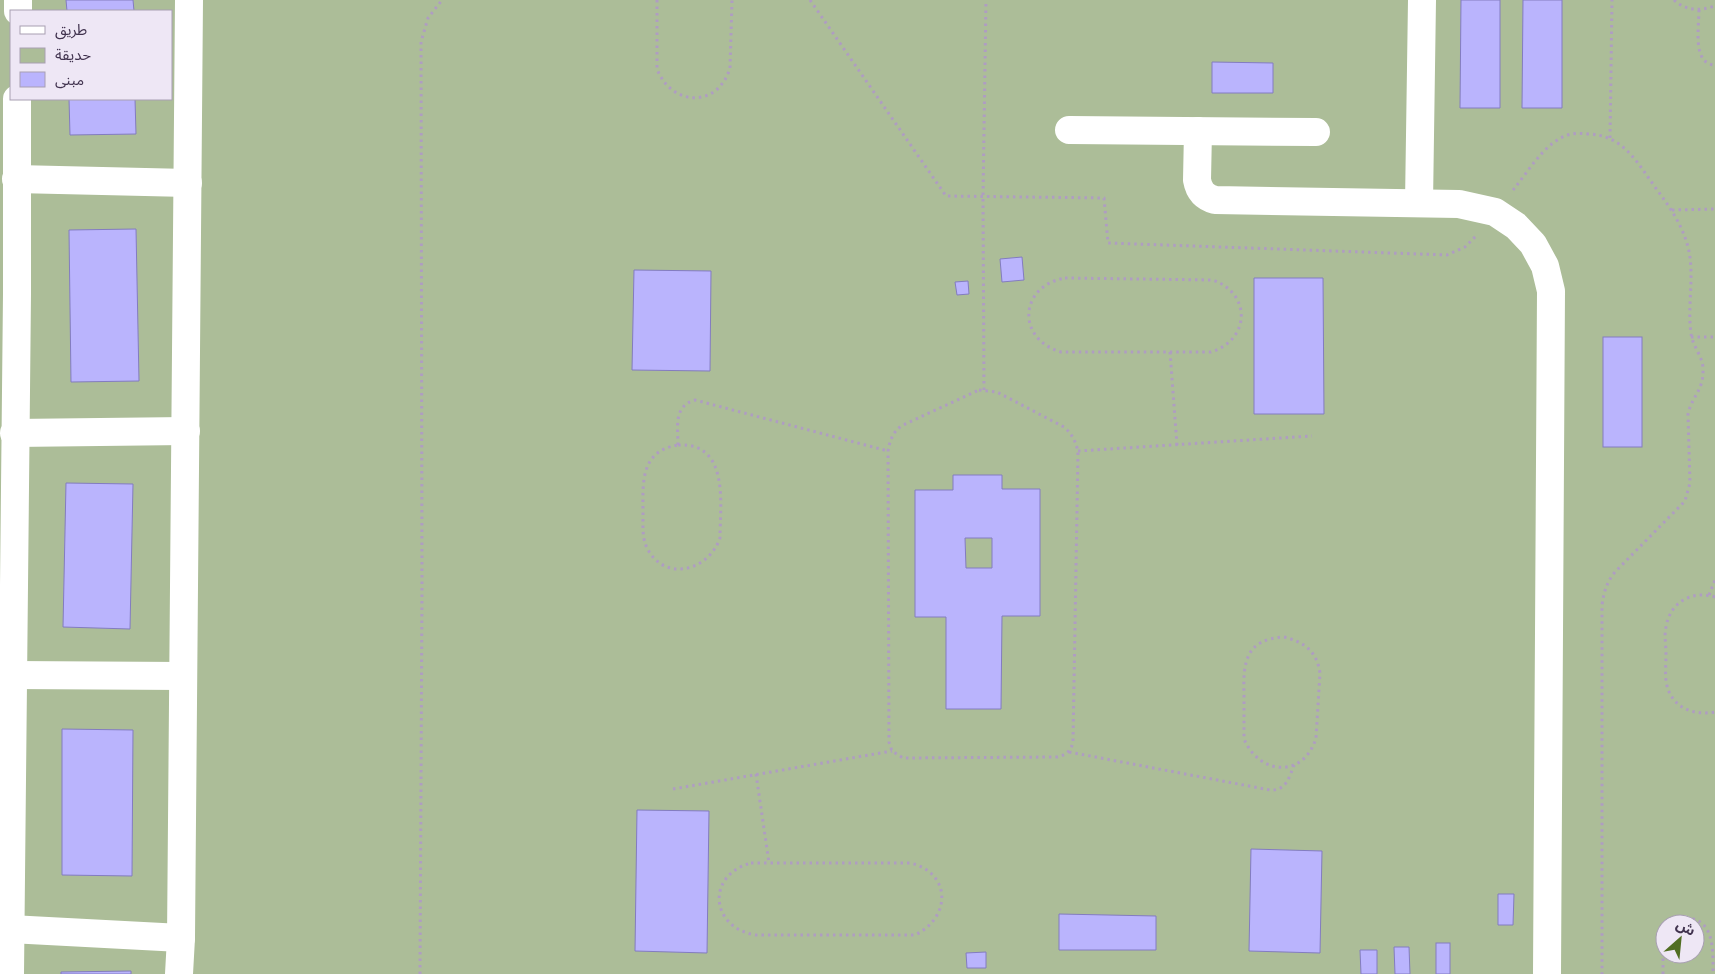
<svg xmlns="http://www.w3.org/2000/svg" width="1715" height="974" font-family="Commissioner,'Noto Sans Arabic',sans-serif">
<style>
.green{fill:#acbd98;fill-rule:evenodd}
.building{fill:#bab4fd;stroke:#837cc0;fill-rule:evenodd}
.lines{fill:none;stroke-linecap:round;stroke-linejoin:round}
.path{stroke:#af9dc2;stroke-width:3;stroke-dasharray:2.5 4;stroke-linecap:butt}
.minor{stroke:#fff;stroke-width:28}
</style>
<rect width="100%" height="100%" fill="#e8d3fd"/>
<path class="green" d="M0,0H1715V974H0ZM11,11H171V99H11ZM1665,924H1695V954H1665Z"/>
<g class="building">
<path d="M66,0H133L134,11H67Z"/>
<path d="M1461,0H1500V108H1460Z"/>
<path d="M1523,0H1562V108H1522Z"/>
<path d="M1212,62L1273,63V93H1212Z"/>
<path d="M69,99H135L136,134L70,135Z"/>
<path d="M136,229L139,381L71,382L69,230Z"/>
<path d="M1022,257L1024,280L1002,282L1000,259Z"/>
<path d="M634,270L711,271L710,371L632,370Z"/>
<path d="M1254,278H1323L1324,414H1254Z"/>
<path d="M968,281L969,294L957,295L955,282Z"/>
<rect x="1603" y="337" width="39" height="110"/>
<path d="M953,475H1002V489H1040V616H1002L1001,709H946V617H915V490H953ZM965,538H992V568H966Z"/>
<path d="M66,483L133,484L130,629L63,627Z"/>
<path d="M62,729L133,730L132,876L62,875Z"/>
<path d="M637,810L709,811L707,953L635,951Z"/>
<path d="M1251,849L1322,851L1320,953L1249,951Z"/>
<path d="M1498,894H1514L1513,925H1498Z"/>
<path d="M1059,914L1156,916V950H1059Z"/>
<rect x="1436" y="943" width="14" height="31"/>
<path d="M1394,947H1409L1410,974H1395Z"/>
<path d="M1360,950H1377V974H1361Z"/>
<path d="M986,952V968H967L966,953Z"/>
<path d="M131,971V974H61V972Z"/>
</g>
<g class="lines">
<g class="path">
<path d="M657,0V69C672,107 718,108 730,68L732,0"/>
<path d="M810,0L946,196L1104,198L1108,243L1447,255L1465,247L1476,236"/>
<path d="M1674,0C1686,11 1700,11 1715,6"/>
<path d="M1699,10C1699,27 1692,64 1715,65"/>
<path d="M1610,138L1612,0"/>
<path d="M1513,190C1528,172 1543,145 1565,136C1572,133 1580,133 1588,134C1623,135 1637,162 1655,187C1669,206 1682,224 1688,247C1695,275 1687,305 1691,333C1692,346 1703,356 1703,369C1704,390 1692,396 1688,414L1690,483L1685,501L1615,572C1607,582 1604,591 1602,605V974"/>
<path d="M1672,210L1715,209"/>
<path d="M1065,278L1213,280C1252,294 1250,340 1211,352H1061C1016,339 1019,286 1065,278Z"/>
<path d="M1691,337H1715"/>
<path d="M1170,352L1177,445"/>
<path d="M979,390L997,392L1064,427C1072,434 1075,440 1078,451L1073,742C1071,751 1066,755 1057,757L903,758L892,751L889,742L888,451C890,440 893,431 903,425Z"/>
<path d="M984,390L983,197L986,0"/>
<path d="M678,445C730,442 720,505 720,538C708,572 664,582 647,548C642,538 643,526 643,514C643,485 639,451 678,445Z"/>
<path d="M678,445C678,428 673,406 695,400L888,451"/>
<path d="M1078,451L1312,436"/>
<path d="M1709,595L1715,580"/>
<path d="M1715,597C1692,590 1670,602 1666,627C1664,635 1666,645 1666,654C1666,663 1665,672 1666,681C1670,707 1692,716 1715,712"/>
<path d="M1284,637C1305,642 1317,652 1320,673L1316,738C1304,778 1260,776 1244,739C1244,724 1244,710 1244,695C1243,663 1245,639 1284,637Z"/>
<path d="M1069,752L1270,790C1286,791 1289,778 1294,765"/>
<path d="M756,774L769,863"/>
<path d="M673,789L892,751"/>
<path d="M751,863H910C951,872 952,917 915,935H755C710,927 706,875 751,863Z"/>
<path d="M1674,924C1679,920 1686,918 1693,919C1715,924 1713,955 1713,974"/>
<path d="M420,974L422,587L421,42L428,18L442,0"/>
<path d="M1663,974V943L1665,935"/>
</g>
<g class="minor">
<path d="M18,11V0"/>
<path d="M1069,130L1316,132"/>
<path d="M1198,131L1197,180C1199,191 1204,197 1215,200L1459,204L1495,212L1516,226L1533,244L1545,266L1551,291L1547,974"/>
<path d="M16,179L188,183"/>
<path d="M1419,203L1422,0"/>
<path d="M14,433L186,431"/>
<path d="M12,675L183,676"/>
<path d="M10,929L181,938"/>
<path d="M10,974L17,294V99"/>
<path d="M179,974L181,938L189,0"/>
</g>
</g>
<rect x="10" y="10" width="162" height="90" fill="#eee7f5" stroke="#a89fb2"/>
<rect x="20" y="26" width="25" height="8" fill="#ffffff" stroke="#a89fb2"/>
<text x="55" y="35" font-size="15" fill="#40324e">طريق</text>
<rect x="20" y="48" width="25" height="15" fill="#acbd98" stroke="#a89fb2"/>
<text x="55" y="60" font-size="15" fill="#40324e">حديقة</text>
<rect x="20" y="72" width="25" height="15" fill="#bab4fd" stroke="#a89fb2"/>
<text x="55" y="85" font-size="15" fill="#40324e">مبنى</text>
<g transform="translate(1680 939) rotate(27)"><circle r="24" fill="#eee7f5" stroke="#a89fb2"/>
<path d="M0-4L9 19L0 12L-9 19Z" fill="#516e23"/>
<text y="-8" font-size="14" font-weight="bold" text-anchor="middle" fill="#40324e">ش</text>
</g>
</svg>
